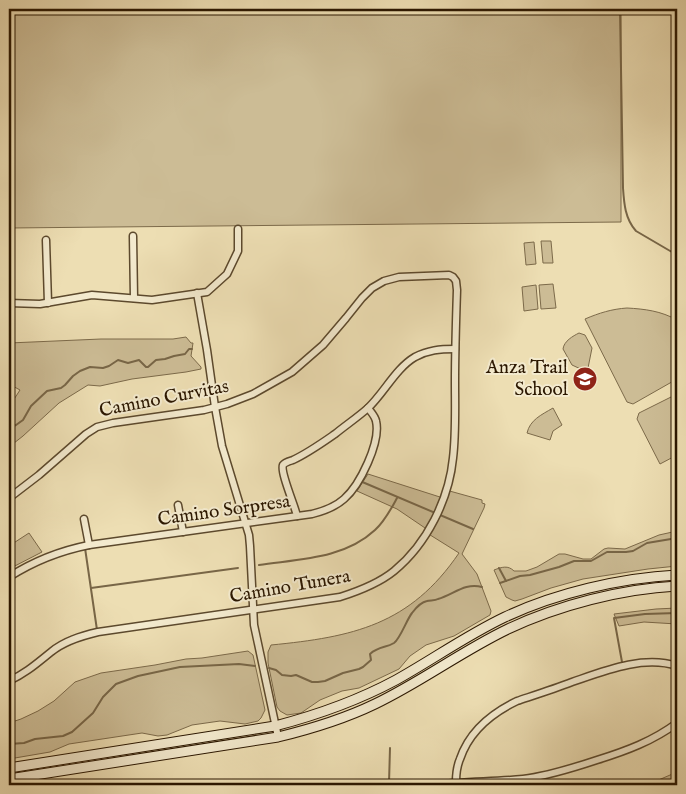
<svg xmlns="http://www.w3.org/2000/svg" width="686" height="794" font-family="'IM FELL English',serif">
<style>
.green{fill:#ccbc95;stroke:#7c6a4a}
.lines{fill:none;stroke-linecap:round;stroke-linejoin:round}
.stream{stroke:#786647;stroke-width:2}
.street-casing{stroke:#5c492d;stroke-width:9}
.secondary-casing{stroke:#2b1700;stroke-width:11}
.street{stroke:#f3eace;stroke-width:6}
.secondary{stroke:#f3eace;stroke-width:9}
.labels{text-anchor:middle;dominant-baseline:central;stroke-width:4;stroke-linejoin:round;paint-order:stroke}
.poi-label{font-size:19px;fill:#2b1700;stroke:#f3eace;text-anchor:end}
.street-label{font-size:19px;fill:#2b1700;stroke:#f3eace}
</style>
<rect width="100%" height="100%" fill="#eddeb3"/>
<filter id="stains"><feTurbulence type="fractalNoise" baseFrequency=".004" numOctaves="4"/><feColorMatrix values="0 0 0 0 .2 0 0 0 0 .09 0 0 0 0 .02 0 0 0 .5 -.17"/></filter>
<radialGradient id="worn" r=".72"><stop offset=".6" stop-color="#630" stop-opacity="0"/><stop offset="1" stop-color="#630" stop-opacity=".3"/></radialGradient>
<g class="green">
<path d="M9,9H621V222L9,228Z"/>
<path d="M541,241H551L553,263H543Z"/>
<path d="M534,242L536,264L526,265L524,243Z"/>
<path d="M553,284L556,308L541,309L539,285Z"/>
<path d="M536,285L538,309L524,311L522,287Z"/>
<path d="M627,308C645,309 661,311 677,320V379L633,404L627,402L585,319C599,313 612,309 627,308Z"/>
<path d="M579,333L585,335L592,348L588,368L585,371L572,365L563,349C564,341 573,336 579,333Z"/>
<path d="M186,337L191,343H193L191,356L201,367V369L186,372L132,379L100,386L88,385L59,403L23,436L9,447V407L20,390L9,384V343L101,339H173Z"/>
<path d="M677,394V455L660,464L637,419L639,413Z"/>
<path d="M553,408L562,425L553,431L550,440L527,433C530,420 541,415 553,408Z"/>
<path d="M368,474L443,498L446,490L482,500V503L485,504L484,508L462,554L477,574L491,611L490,615L454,636L426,645L410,656L399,669L359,688L342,691L320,700L301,713L287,715L280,711L277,707L268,663V652L271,645C353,637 410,625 459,553L427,533L428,530L397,509L357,491Z"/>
<path d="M677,531V566L648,569L583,579L551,588L522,599L515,601L512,600L506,597L494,570C502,567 508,565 514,571H526L537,567L559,554H565L583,559H591L604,549L608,548L625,549L659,535Z"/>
<path d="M29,533L42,552L9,569V546Z"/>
<path d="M677,608V624L644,622L619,626L614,614L656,609Z"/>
<path d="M248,651L253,655L265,710L261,718L258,721L245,724L220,721L192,725L167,735L158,736L142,733L69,744L50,752L9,759V723L21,719L38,711L54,701L75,682L101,673L155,665L186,659L202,658Z"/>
<path d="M677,772V785H647Z"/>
</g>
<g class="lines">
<g class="stream">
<path d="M620,9L623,188C624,203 625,219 636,231L677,255"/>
<path d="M9,428L16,425L23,420L31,406L47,391L61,388L65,385L73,376L80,371L90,367L103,368L109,366L118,360L128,363L139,360L146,367H148L156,360L165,359L174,356L185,354L189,349H192"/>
<path d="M360,481L473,529"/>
<path d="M85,548L97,630"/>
<path d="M259,565C299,559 344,559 375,530C385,521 391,509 397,498"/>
<path d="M499,568L506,581"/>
<path d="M500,583L520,576L530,575L559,567L574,561H591L607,552H626L633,551L647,543L677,538"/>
<path d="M91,588L238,568"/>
<path d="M622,662L614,618L645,614L677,613"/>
<path d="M269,668L276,670L282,675L291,676L296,675L312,682H318L325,681L343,673L359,669L363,667L371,660L370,654C379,646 386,648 394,643C400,639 407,619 412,613C415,609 421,602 427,601C430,600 435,601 438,599C453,595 465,582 482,587"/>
<path d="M9,744L24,743L35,739L63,736L72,732L93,713L103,697L116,684L138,676L180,667L239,664L255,666"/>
<path d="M389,783L390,748"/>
<path d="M145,784V785"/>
</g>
<defs>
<g id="street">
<path d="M133,236L134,298"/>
<path d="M46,240L48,303"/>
<path d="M197,293L207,350L215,407L222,446L249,535L250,546L254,625L278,737"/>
<path d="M9,303L40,304L92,295L152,300L207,292L227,274L238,251V229"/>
<path d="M9,498L39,475L86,434L97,427L113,423L204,410L227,404L253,394L292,372L323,345L346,318L362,298L372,288L384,281L399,277L449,275L453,277L456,281L457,290C456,320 455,351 455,382C455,407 456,433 453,458C449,499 427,544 394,571C378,584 359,591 340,597L98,632C81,636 64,641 51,652C36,664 26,673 9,681"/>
<path d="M178,505L183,532"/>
<path d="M297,516C295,506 280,472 283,465C285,462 290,461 293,460C308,453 322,443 335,434C346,425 358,417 368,408C384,393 396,368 415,357C428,350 440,349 455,349"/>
<path d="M84,519L89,545"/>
<path d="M9,577C34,561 59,551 89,545L312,514C324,511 335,507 344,499C360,485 381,442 376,421C375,416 371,412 368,408"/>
<path d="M456,782C456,774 457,766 460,759C469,732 492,713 517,701C535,695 554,689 572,682C604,671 643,655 677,666"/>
<path d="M434,785C464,781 493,782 523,779C548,776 573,768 597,760C626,751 653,741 677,723"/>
</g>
<g id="secondary">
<path d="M9,768L275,726C317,715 357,701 396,680C432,660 467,635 505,617C556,593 620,578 677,575"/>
<path d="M9,779L278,737C311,729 344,719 375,704C421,682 462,651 508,629C559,605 621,589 677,586"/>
</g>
</defs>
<use href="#street" class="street-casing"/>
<use href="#secondary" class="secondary-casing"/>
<use href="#street" class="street"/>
<use href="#secondary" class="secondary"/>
</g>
<defs>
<symbol id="school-disc" viewBox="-11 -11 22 22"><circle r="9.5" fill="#8f2418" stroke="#f3eace"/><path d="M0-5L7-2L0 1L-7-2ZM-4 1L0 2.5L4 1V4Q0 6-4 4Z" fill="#fff"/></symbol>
</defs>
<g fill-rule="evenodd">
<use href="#school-disc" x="571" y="365" width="28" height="28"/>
</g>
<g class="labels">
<g class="poi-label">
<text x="568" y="368">Anza Trail<tspan x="568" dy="22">School</tspan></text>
</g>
<g class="street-label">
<text transform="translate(164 399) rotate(-11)">Camino Curvitas</text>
<text transform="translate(224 511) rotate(-8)">Camino Sorpresa</text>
<text transform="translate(290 587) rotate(-10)">Camino Tunera</text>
</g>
</g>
<rect width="686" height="794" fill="none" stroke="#eddeb3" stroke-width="30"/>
<rect x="10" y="10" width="666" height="774" fill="none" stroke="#2b1700" stroke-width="2.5"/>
<rect x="15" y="15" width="656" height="764" fill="none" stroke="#2b1700"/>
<rect width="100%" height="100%" filter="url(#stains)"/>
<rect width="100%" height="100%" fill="url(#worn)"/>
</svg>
